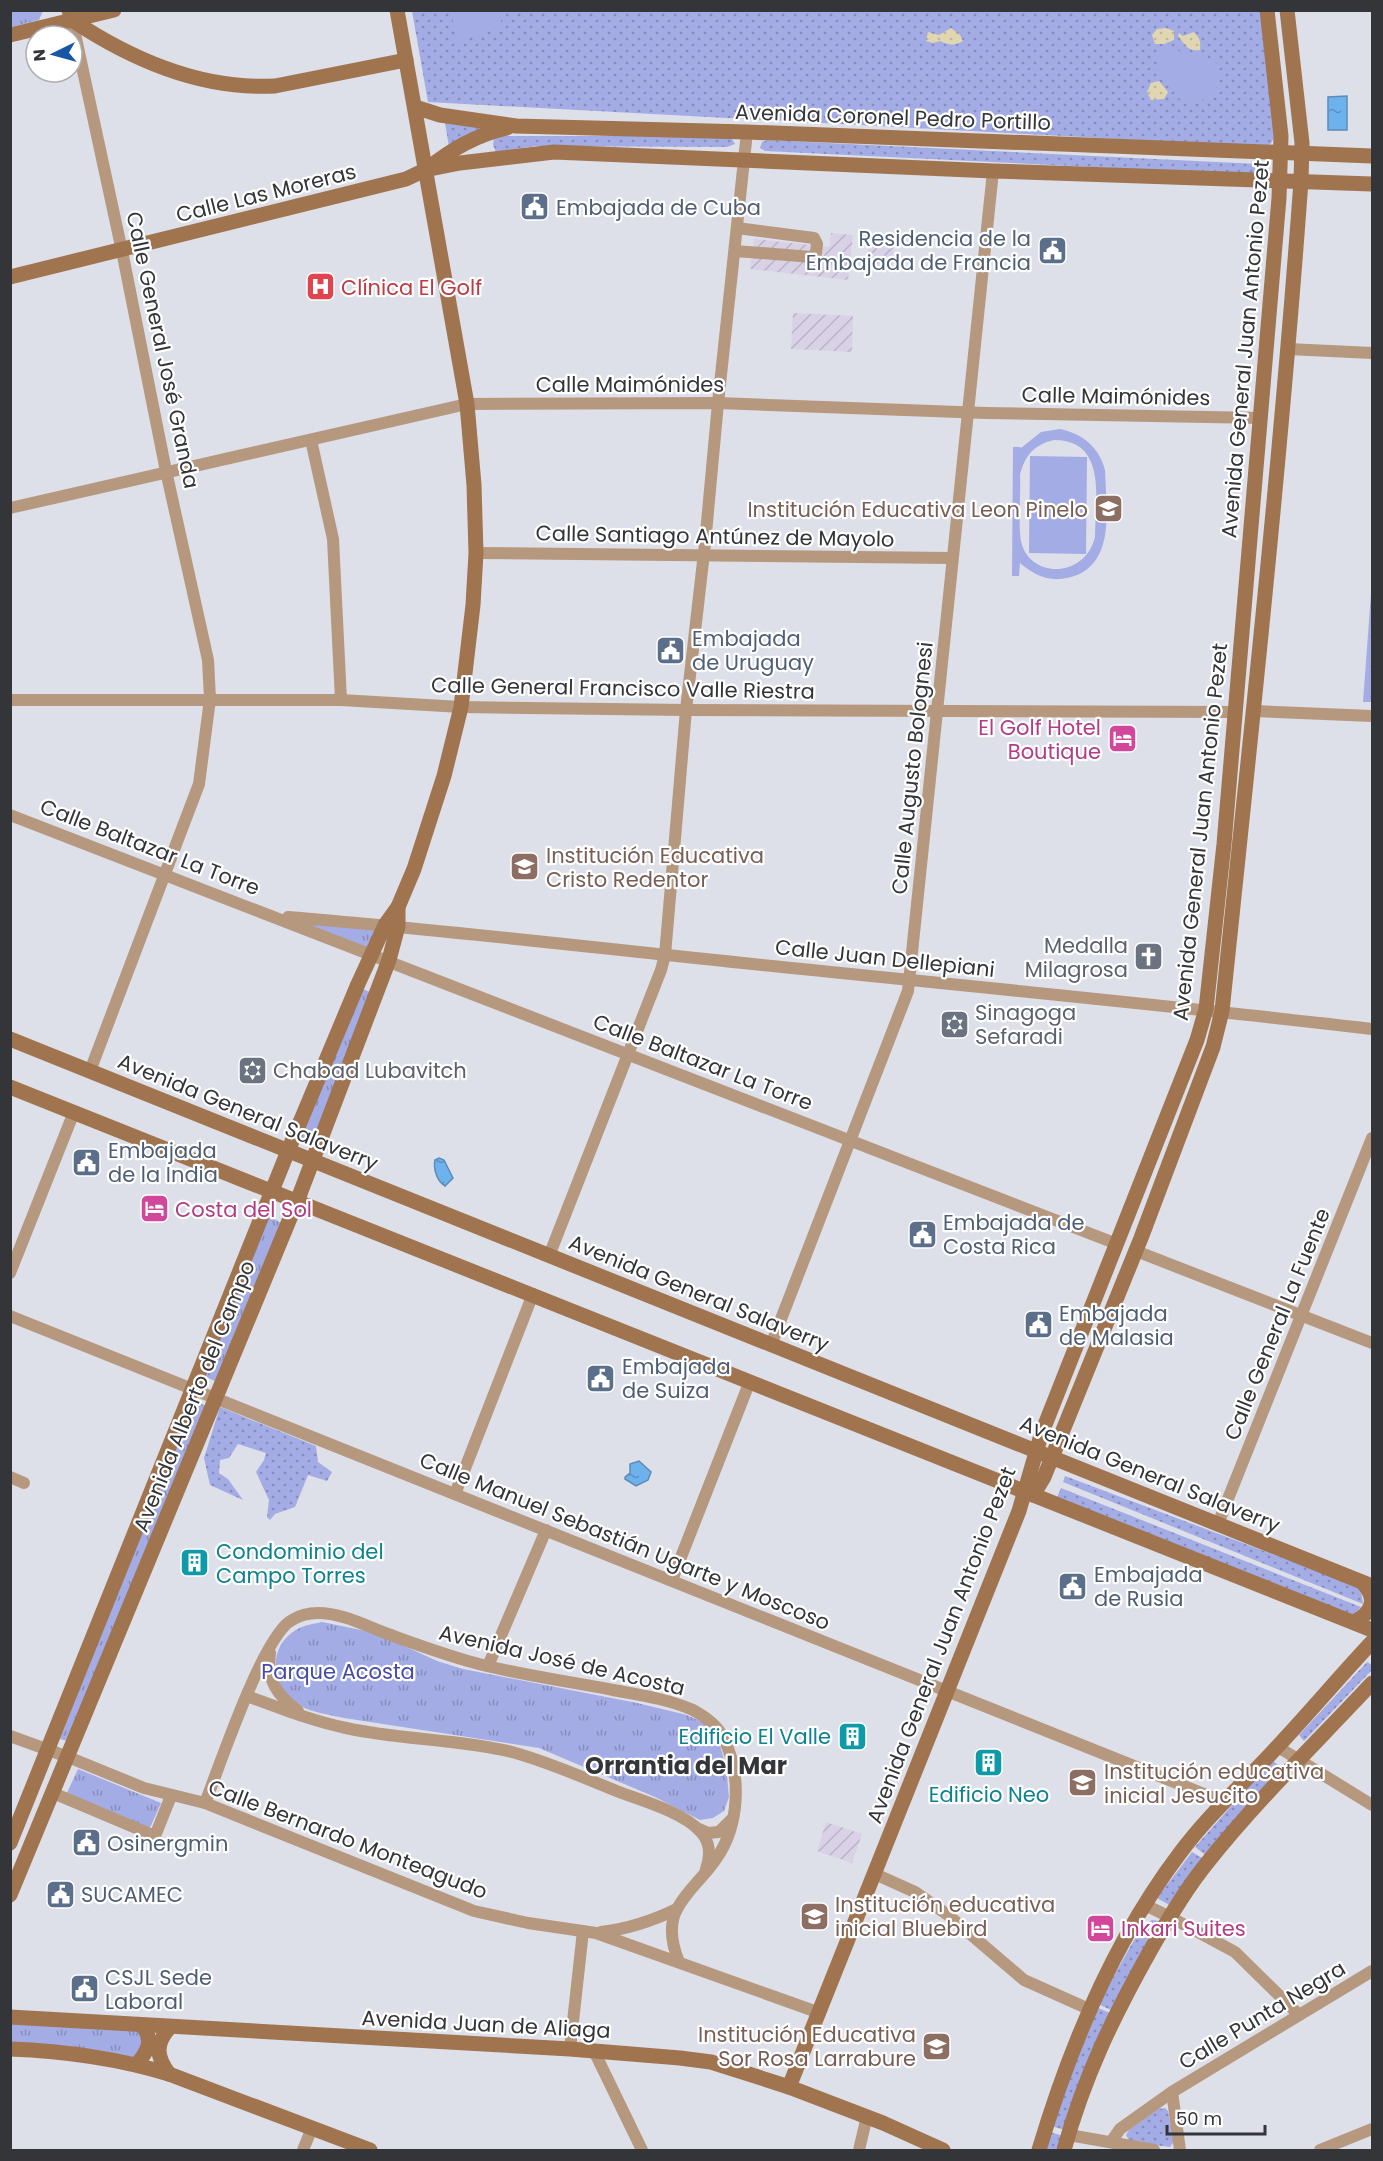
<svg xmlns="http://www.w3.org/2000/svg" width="1383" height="2161" font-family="Poppins,sans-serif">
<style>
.industrial{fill:url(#industrial-furrows)}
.grass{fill:url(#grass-dots)}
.sand{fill:url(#sand-dots)}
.park{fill:url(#park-tufts)}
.pitch{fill:#a4ace5;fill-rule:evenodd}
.water{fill:url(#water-ripples);stroke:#5c8cb7;stroke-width:1.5}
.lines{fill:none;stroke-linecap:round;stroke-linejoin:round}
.street{stroke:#b6987f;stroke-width:12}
.secondary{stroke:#a0744f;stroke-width:15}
.labels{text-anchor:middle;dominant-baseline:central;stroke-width:4.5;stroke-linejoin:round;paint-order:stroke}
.street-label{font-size:21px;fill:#343539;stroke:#fff}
.service-label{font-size:21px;fill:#4e5e75;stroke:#fff;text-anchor:start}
.health-label{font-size:21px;fill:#be3a42;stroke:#fff;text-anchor:start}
.education-label{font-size:21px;fill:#785e54;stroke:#fff;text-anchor:start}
.hotel-label{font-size:21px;fill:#b23c85;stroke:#fff;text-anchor:start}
.worship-label{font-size:21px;fill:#5b616d;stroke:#fff;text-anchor:start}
.culture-label{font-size:21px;fill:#0d838f;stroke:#fff;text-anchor:start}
.park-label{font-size:21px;fill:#484ba5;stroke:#fff}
.quarter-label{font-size:24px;font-weight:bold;fill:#343539;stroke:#fff}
</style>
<defs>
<pattern id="industrial-furrows" width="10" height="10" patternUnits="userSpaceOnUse" patternTransform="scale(1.5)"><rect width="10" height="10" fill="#d9d1e6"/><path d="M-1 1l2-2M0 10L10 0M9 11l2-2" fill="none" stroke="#bbb4c6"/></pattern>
<pattern id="grass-dots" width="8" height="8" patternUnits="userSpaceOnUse" patternTransform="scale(1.5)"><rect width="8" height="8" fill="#a4ace5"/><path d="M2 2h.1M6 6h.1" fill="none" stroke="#868dbb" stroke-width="1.8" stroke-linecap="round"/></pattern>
<pattern id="sand-dots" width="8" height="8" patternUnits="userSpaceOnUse" patternTransform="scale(1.5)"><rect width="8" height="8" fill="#e0d6b1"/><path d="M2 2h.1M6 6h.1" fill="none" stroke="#c1b899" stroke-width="1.8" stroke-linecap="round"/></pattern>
<pattern id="park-tufts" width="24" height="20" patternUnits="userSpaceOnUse" patternTransform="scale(1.5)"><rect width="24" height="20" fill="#a4ace5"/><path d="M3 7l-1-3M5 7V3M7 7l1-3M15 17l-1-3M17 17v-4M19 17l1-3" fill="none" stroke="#868dbb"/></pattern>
<pattern id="water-ripples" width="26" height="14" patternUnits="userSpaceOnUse" patternTransform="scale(1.5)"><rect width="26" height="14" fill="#6db1ed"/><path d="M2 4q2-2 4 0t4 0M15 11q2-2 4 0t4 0" fill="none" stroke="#5a91c1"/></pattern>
</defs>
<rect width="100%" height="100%" fill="#dddfe9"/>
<g class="industrial">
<path d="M831,233L853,235L848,280L750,269L754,239L829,247Z"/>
<path d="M870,237L895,240L891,272L865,269Z"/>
<path d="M793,313L853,316L852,352L791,349Z"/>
<path d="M826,1822L862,1834L852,1863L817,1851Z"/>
</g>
<g class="grass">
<path d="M412,11H1260L1275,136L1269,147L428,102Z"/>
<path d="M445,123L486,128L449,147Z"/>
<path d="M501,136H730L735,144L727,147L535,146L496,152L493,145L494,138Z"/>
<path d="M767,140L1258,164L1266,167L1268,170L1265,175H1256L765,151L760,148L762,142Z"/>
<path d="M220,1407L316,1446L318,1462L332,1472L327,1481L308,1475L295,1507L275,1514L270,1520L267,1517L269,1500L256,1472L264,1460L266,1453L238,1444L229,1458L220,1460L219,1473L228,1479L243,1500L210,1485L204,1458Z"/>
<path d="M1065,1476L1357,1586L1361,1590L1363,1604L1063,1482Z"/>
<path d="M1061,1488L1361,1607L1350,1618L1056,1500Z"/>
<path d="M1367,1662L1372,1665V1670L1304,1741L1299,1735Z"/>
<path d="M1272,1760L1282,1768L1207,1856L1195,1847Z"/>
<path d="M1192,1852L1204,1859L1171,1906L1157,1898Z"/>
<path d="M1152,1920L1160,1921L1111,2010L1098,2004L1142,1926Z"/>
<path d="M1096,2007L1110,2013L1065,2130L1051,2126Z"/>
<path d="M1165,2108L1168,2111L1174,2141L1170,2147L1130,2142L1126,2135L1129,2130L1158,2109Z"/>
<path d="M1049,2132L1064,2136L1060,2150H1043Z"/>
</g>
<g class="sand">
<path d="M951,28L960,35L963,41C955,46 948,45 940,41L933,43L926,41L928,32L939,35Z"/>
<path d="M1166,28L1174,31V40L1164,44H1155L1152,35L1157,29Z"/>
<path d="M1194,32C1200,38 1201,42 1200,50C1187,52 1185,44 1178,36L1179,33L1183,36Z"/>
<path d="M1159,81L1168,92L1164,99L1151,100L1147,92L1151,83Z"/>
</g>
<g class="park">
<path d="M10,11L43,10V11L39,20L11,27Z"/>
<path d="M1372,580V702H1363Z"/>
<path d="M288,920L379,928L372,951Z"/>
<path d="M358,987L370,992L312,1147L299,1138Z"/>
<path d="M269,1216L281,1223L217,1382L202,1375Z"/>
<path d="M193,1401L210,1407L71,1742L60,1739Z"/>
<path d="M322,1622L376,1633L437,1661L463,1669L637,1703L687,1715L704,1723L718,1739L726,1766L729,1797L724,1811L713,1818L700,1820L655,1797L539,1748L344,1718C327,1714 305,1712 292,1700C270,1680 269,1646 296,1630C304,1625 313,1624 322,1622Z"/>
<path d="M78,1769L161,1803L149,1830L66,1795Z"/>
<path d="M11,2017L147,2032L137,2064L11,2049Z"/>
</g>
<g class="pitch">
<path d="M453,11H498L501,14V26L469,38L459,45L453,25Z"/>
<path d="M1168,48L1215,61L1222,77L1210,98L1183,104L1160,71L1158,56Z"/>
<path d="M1060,429C1083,434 1099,447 1105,470C1106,508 1117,568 1067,578C1048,582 1034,575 1020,563L1019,576H1012L1013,447H1020L1021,448L1041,432ZM1054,440C1108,440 1095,501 1095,537C1085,579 1029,579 1021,541C1018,525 1021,493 1020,475C1025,455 1034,445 1054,440Z"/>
<path d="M1030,456L1087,457L1086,554L1029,553Z"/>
</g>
<g class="water">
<path d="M1347,96V130H1328V97Z"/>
<path d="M439,1158L444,1160L453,1178L445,1186C437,1181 433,1169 435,1160Z"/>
<path d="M639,1461L651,1472L648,1480L636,1486L625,1479V1477L630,1473V1464Z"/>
</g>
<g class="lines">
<g class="street">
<path d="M72,20L122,251L166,471L208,660L210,699L199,784L90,1071"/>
<path d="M735,251L812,257L816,253L817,244L814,238L737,228"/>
<path d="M1288,349L1372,353"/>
<path d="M311,440L333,539L341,700"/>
<path d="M10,508L467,404L718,403L986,413L1261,418"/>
<path d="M476,553L952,558"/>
<path d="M10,700H341L461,707L686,710L1236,712"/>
<path d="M1255,711L1372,716"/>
<path d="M10,815L1117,1244"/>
<path d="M288,917C447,930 604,949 762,965C966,986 1169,1005 1372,1029"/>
<path d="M1136,1251L1372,1343"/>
<path d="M549,1256L661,970L665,955L686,710L705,544L718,403L747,132"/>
<path d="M10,1273L74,1112"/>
<path d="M10,1316L1224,1802"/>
<path d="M771,1345L908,991L993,171"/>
<path d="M10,1477L24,1483"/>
<path d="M455,1494L533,1294"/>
<path d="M1218,1524L1372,1138"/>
<path d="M672,1580L750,1381"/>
<path d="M270,1653C266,1680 277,1695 298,1711"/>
<path d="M488,1666L546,1530"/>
<path d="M247,1696C280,1708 312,1721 346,1728C401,1740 458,1739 512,1752C549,1762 584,1778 619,1792C643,1801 682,1812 700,1831C710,1841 711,1855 706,1869"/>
<path d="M10,1736L68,1757L144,1788L205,1803L474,1911L528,1923L596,1933L820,2013"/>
<path d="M1278,1747L1372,1805"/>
<path d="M53,1793L155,1836L171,1796"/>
<path d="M205,1803C219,1768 263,1635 292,1620C300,1615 309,1613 318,1613C342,1613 366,1626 388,1634C421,1646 453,1658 487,1666C529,1676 571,1682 613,1690C640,1695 668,1699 693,1710C704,1716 717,1725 723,1737C742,1774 740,1825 716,1859C705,1876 686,1891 677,1909C668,1926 672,1945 679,1962"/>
<path d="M699,1829L708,1833L719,1832L731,1820"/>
<path d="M875,1874L915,1892L948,1915L1024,1980L1091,2010"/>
<path d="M1145,1905L1170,1917L1235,1952L1299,2015"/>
<path d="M601,1932C629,1929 652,1921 677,1909"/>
<path d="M570,2049L583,1931"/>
<path d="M594,2051L642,2150"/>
<path d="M1172,2092L1180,2150"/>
<path d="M1069,2135L1154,2150"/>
<path d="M1111,2142L1120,2129L1172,2092L1372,1971"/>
<path d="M303,2150L312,2128"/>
<path d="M859,2150L867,2116"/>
<path d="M1320,2150L1372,2129"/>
</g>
<g class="secondary">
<path d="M69,10L72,20C132,60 201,90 275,86L406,60"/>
<path d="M10,35L114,10"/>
<path d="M415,107L440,115L516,126L747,132L1372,156"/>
<path d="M427,169C452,149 476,135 507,128"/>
<path d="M10,277L406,179L425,170L460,163L554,152L993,171L1372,184"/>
<path d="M10,1039L1372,1586"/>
<path d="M10,1087C466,1265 918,1451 1372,1630"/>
<path d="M1033,1495L1044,1477L1141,1238L1213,1047L1222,1011C1251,734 1281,458 1301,181L1302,143L1287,10"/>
<path d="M1354,1622C1372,1613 1378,1599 1363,1583"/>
<path d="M10,1843L288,1151L358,984L385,925L398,907L414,869L444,776L461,707L473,605L476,553L474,485L467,404L397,10"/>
<path d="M10,1895L298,1199L389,960L398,926V907"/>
<path d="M10,2017L570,2049L680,2058L711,2062L789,2087L883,2123L943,2150"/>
<path d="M10,2049C65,2051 116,2058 169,2074L370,2150"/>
<path d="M137,2064C148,2051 154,2040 142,2025"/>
<path d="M169,2074C156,2056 155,2044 170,2027"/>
<path d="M789,2087L1019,1511L1041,1435L1197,1040L1206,1009L1224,844L1279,198L1281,136L1267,10"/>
<path d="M1039,2150C1070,2046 1114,1940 1180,1853C1209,1814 1246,1781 1278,1746C1310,1712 1340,1676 1372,1642"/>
<path d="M1064,2150C1084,2077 1113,2017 1150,1951C1167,1921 1185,1890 1207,1863C1257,1800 1317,1742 1372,1683"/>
</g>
</g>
<defs>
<symbol id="civic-square" viewBox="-11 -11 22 22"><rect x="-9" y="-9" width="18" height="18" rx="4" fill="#5c6f8a" stroke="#fff"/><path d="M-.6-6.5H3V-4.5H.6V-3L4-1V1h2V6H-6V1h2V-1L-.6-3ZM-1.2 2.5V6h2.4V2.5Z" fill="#fff"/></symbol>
<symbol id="hospital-square" viewBox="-11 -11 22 22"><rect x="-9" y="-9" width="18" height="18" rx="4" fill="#e0444e" stroke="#fff"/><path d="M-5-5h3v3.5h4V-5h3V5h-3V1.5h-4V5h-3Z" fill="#fff"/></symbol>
<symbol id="school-square" viewBox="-11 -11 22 22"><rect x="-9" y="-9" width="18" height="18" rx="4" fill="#8d6e63" stroke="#fff"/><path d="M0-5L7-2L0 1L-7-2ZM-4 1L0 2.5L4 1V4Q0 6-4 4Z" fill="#fff"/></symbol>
<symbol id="hotel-square" viewBox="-11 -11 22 22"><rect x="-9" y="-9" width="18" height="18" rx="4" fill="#d1479c" stroke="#fff"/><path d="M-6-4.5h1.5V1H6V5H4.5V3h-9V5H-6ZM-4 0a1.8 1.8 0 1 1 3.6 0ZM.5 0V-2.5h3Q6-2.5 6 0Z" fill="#fff"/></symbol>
<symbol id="church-square" viewBox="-11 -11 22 22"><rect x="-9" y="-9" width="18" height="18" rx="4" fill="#6b7280" stroke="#fff"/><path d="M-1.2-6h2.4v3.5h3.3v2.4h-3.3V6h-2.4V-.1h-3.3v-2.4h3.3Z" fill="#fff"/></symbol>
<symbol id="synagogue-square" viewBox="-11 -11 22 22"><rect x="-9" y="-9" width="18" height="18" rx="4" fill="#6b7280" stroke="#fff"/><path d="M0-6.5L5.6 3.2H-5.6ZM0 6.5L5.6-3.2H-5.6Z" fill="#fff"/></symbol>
<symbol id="building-square" viewBox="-11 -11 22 22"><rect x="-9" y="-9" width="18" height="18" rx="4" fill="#0f9aa8" stroke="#fff"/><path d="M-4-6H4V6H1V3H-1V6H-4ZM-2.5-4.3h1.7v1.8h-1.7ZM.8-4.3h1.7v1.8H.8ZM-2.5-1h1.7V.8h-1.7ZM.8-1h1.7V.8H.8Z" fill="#fff"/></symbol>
</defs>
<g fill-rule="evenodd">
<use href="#civic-square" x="518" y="190" width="33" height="33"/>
<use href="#civic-square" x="1036" y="234" width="33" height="33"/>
<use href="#hospital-square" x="304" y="270" width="33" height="33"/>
<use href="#school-square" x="1092" y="492" width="33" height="33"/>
<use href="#civic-square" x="654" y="634" width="33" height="33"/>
<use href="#hotel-square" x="1106" y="722" width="33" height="33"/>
<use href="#school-square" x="508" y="850" width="33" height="33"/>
<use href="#church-square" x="1132" y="940" width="33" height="33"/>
<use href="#synagogue-square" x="938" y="1008" width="33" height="33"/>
<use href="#synagogue-square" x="236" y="1054" width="33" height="33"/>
<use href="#civic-square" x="70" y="1146" width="33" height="33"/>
<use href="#hotel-square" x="138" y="1192" width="33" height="33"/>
<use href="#civic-square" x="906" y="1218" width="33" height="33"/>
<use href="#civic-square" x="1022" y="1308" width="33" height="33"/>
<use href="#civic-square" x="584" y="1362" width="33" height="33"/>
<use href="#building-square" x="178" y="1546" width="33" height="33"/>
<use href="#civic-square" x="1056" y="1570" width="33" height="33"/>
<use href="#building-square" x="836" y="1720" width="33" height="33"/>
<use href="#building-square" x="972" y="1746" width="33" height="33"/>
<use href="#school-square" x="1066" y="1766" width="33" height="33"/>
<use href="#civic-square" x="70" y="1826" width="33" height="33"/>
<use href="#civic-square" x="44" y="1878" width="33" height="33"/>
<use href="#school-square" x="798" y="1900" width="33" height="33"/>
<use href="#hotel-square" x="1084" y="1912" width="33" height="33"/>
<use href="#civic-square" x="68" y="1972" width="33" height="33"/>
<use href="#school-square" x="920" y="2030" width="33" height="33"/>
</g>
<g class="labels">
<g class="street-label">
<text transform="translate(893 117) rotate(2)">Avenida Coronel Pedro Portillo</text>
<text transform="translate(266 193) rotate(-14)">Calle Las Moreras</text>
<text transform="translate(1245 349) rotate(-85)">Avenida General Juan Antonio Pezet</text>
<text transform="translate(163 350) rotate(78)">Calle General José Granda</text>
<text x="630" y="384">Calle Maimónides</text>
<text transform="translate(1116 396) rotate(1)">Calle Maimónides</text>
<text transform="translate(715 536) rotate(1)">Calle Santiago Antúnez de Mayolo</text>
<text transform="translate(623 688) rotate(1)">Calle General Francisco Valle Riestra</text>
<text transform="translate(912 768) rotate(-84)">Calle Augusto Bolognesi</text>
<text transform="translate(1200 832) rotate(-84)">Avenida General Juan Antonio Pezet</text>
<text transform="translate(150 847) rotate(21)">Calle Baltazar La Torre</text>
<text transform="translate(885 958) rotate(6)">Calle Juan Dellepiani</text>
<text transform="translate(703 1062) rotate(21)">Calle Baltazar La Torre</text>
<text transform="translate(248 1112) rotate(22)">Avenida General Salaverry</text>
<text transform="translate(699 1293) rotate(22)">Avenida General Salaverry</text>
<text transform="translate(1277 1324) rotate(-68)">Calle General La Fuente</text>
<text transform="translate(194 1396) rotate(-68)">Avenida Alberto del Campo</text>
<text transform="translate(1150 1474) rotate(22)">Avenida General Salaverry</text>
<text transform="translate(625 1541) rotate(22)">Calle Manuel Sebastián Ugarte y Moscoso</text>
<text transform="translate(941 1645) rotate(-69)">Avenida General Juan Antonio Pezet</text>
<text transform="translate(562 1660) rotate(13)">Avenida José de Acosta</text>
<text transform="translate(348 1839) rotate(21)">Calle Bernardo Monteagudo</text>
<text transform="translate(1262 2015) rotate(-31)">Calle Punta Negra</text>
<text transform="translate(486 2024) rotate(3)">Avenida Juan de Aliaga</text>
</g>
<g class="service-label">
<text x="556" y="207">Embajada de Cuba</text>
<text x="1031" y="238" text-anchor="end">Residencia de la<tspan x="1031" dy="24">Embajada de Francia</tspan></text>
<text x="692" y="638">Embajada<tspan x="692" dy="24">de Uruguay</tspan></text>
<text x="108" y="1150">Embajada<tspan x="108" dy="24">de la India</tspan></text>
<text x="943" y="1222">Embajada de<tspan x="943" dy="24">Costa Rica</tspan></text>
<text x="1059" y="1313">Embajada<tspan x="1059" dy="24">de Malasia</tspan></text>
<text x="622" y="1366">Embajada<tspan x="622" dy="24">de Suiza</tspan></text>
<text x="1094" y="1574">Embajada<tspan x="1094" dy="24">de Rusia</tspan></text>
<text x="107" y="1843">Osinergmin</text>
<text x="81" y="1894">SUCAMEC</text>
<text x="105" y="1977">CSJL Sede<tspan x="105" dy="24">Laboral</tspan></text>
</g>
<g class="health-label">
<text x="341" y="287">Clínica El Golf</text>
</g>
<g class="education-label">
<text x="1088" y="509" text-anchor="end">Institución Educativa Leon Pinelo</text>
<text x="546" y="855">Institución Educativa<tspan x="546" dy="24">Cristo Redentor</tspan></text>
<text x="1104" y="1771">Institución educativa<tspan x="1104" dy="24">inicial Jesucito</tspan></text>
<text x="835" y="1904">Institución educativa<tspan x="835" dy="24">inicial Bluebird</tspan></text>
<text x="916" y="2034" text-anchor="end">Institución Educativa<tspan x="916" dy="24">Sor Rosa Larrabure</tspan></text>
</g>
<g class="hotel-label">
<text x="1101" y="727" text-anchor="end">El Golf Hotel<tspan x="1101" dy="24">Boutique</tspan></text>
<text x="175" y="1209">Costa del Sol</text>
<text x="1121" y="1928">Inkari Suites</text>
</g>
<g class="worship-label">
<text x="1128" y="945" text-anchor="end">Medalla<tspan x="1128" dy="24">Milagrosa</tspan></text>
<text x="975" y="1012">Sinagoga<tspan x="975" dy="24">Sefaradi</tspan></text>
<text x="273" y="1070">Chabad Lubavitch</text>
</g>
<g class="culture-label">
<text x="216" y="1551">Condominio del<tspan x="216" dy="24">Campo Torres</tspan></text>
<text x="831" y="1736" text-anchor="end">Edificio El Valle</text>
<text x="989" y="1794" text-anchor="middle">Edificio Neo</text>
</g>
<g class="park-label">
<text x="338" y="1671">Parque Acosta</text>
</g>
<g class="quarter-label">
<text x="686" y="1765">Orrantia del Mar</text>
</g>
</g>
<rect width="1383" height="2161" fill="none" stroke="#343539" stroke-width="24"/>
<g transform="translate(54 54) rotate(265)"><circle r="28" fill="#ffffff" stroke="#aeaeb0" stroke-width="1.5"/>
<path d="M0-4.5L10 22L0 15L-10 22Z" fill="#1755a5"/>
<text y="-9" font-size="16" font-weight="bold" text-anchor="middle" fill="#343539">N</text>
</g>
<path d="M1167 2125v9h98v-9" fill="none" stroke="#343539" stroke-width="3"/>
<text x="1176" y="2125" font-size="18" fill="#343539" stroke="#ffffff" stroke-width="4.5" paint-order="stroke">50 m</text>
</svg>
